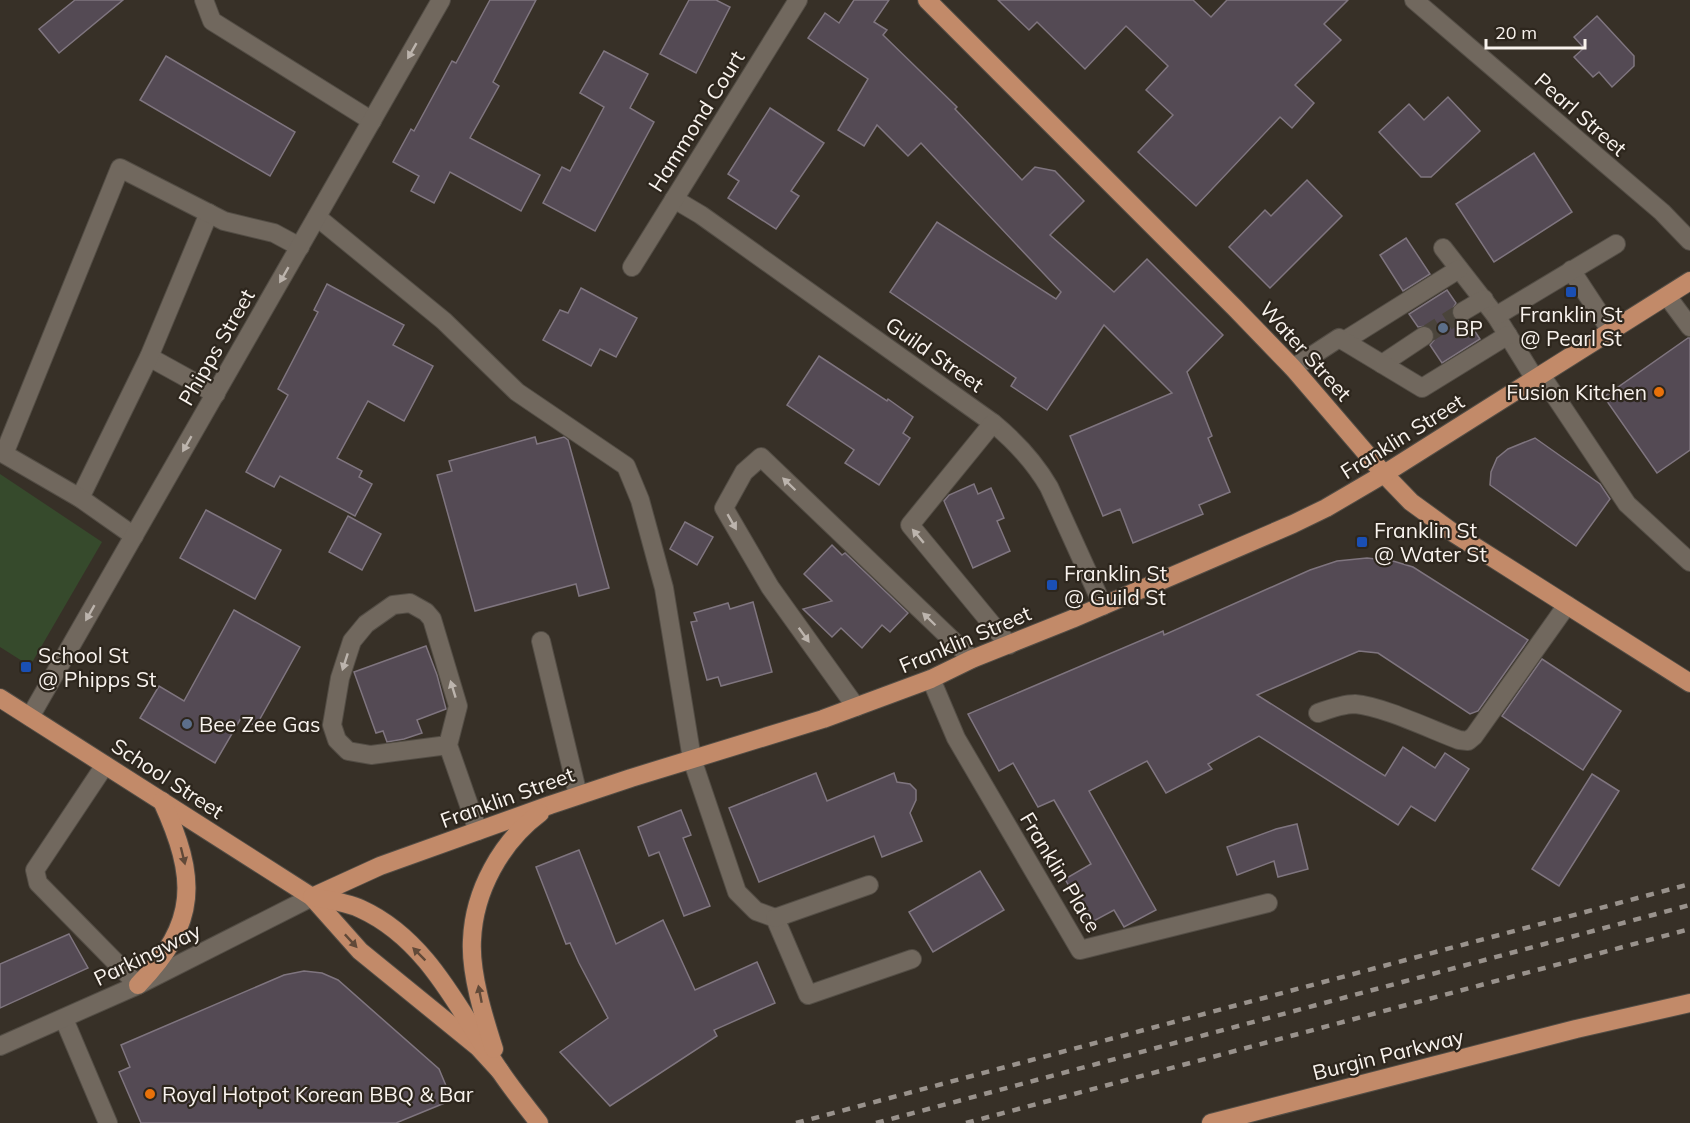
<svg xmlns="http://www.w3.org/2000/svg" width="1690" height="1123" font-family="Mulish,sans-serif">
<style>
.green{fill:#364a2c}
.building{fill:#544a54;stroke:#7f757f;stroke-width:1.5}
.lines{fill:none;stroke-linecap:round;stroke-linejoin:round}
.minor-tunnel{stroke:#4a443b;stroke-width:18;stroke-dasharray:18 9;stroke-linecap:butt}
.minor-casing{stroke:#534d45;stroke-width:20}
.major-casing{stroke:#534d45;stroke-width:20}
.minor{stroke:#71685e;stroke-width:18}
.major{stroke:#c28a69;stroke-width:18}
.rail{stroke:#99928c;stroke-width:4.5;stroke-dasharray:8 8;stroke-linecap:butt}
.oneway{fill:#bcb4ad}
.oneway2{fill:#614938}
.transit-dot{fill:#1a4fb4;stroke:#2d261d;stroke-width:2}
.service-dot{fill:#5c6f8a;stroke:#2d261d;stroke-width:2}
.food-dot{fill:#e8710a;stroke:#2d261d;stroke-width:2}
.labels{text-anchor:middle;dominant-baseline:central;stroke-width:4.5;stroke-linejoin:round;paint-order:stroke}
.street-label{font-size:21px;fill:#f9f3ee;stroke:#2d261d}
.poi-label{font-size:21px;fill:#f9f3ee;stroke:#2d261d;text-anchor:start}
</style>
<rect width="100%" height="100%" fill="#373027"/>
<path class="green" d="M0,474L102,542L30,666L0,647Z"/>
<g class="building">
<path d="M75,0H123L59,53L39,29Z"/>
<path d="M490,0H536L493,82L499,86L470,138L540,175L521,211L450,172L434,203L411,191L419,176L393,162L411,129L414,131L452,61L456,63Z"/>
<path d="M689,0H716L730,7L696,73L660,54Z"/>
<path d="M854,0H889L874,22L887,30L883,35L957,107L955,109L1022,180L1035,167L1055,171L1084,201L1050,235L1114,292L1147,259L1223,335L1187,372L1212,436L1208,438L1230,492L1199,505L1203,514L1133,543L1120,509L1103,516L1070,436L1172,393L1104,325L1047,410L1011,386L1016,378L890,292L937,222L1056,299L1061,292L921,143L908,156L877,125L864,146L838,130L868,79L808,38L825,13L839,23Z"/>
<path d="M998,0H1193L1211,17L1227,0H1348L1324,24L1341,40L1295,85L1314,103L1292,128L1280,117L1196,206L1138,152L1173,115L1146,90L1168,66L1126,26L1085,69L1037,22L1029,30Z"/>
<path d="M1597,16L1634,56V66L1612,87L1599,72L1593,77L1574,57L1584,48L1574,37Z"/>
<path d="M604,51L648,74L630,108L654,122L595,231L543,203L562,167L570,171L604,107L580,93Z"/>
<path d="M166,56L295,132L270,176L140,100Z"/>
<path d="M1448,97L1480,131L1431,177H1421L1379,132L1409,104L1424,120Z"/>
<path d="M770,108L824,143L791,191L799,196L776,229L728,198L739,181L728,174Z"/>
<path d="M1534,153L1572,212L1494,262L1456,204Z"/>
<path d="M1307,180L1342,216L1270,288L1229,247L1265,210L1271,216Z"/>
<path d="M1406,238L1430,274L1403,291L1380,255Z"/>
<path d="M327,284L404,325L393,345L433,366L404,421L368,401L337,458L362,471L359,477L372,484L355,516L280,476L274,487L246,472L288,395L278,389L318,312L314,310Z"/>
<path d="M581,288L637,318L616,357L600,349L591,366L543,340L560,310L568,313Z"/>
<path d="M1447,290L1456,303L1451,312L1453,318L1462,323L1468,321L1480,339L1442,363L1430,345L1434,340V330L1428,326L1418,327L1409,314Z"/>
<path d="M1688,338H1690V450L1657,473L1604,397Z"/>
<path d="M819,356L887,401L888,399L913,417L903,433L910,438L879,485L845,463L854,450L787,405Z"/>
<path d="M535,437L537,444L564,437L568,440L609,588L579,596L576,584L475,611L437,475L452,471L449,461Z"/>
<path d="M1535,438L1600,484L1610,499L1576,546L1490,485L1491,472L1497,458L1508,449Z"/>
<path d="M974,484L978,494L991,488L1004,518L997,521L1010,551L973,568L944,501L949,495Z"/>
<path d="M206,510L281,550L255,599L180,558Z"/>
<path d="M348,516L381,534L362,570L329,552Z"/>
<path d="M685,522L713,537L697,565L670,549Z"/>
<path d="M832,545L842,555L845,553L908,613L890,632L882,625L862,648L841,628L832,637L803,609L832,601L804,574Z"/>
<path d="M1367,558L1393,561L1413,567L1528,640L1478,711L1470,714L1378,653L1359,651L1257,695L1385,776L1403,747L1435,768L1445,753L1469,769L1435,821L1411,806L1398,825L1259,736L1208,764L1212,769L1166,793L1147,761L1089,791L1156,910L1124,927L1114,910L1090,923L1065,879L1091,864L1054,800L1038,807L1013,763L999,771L968,714L1163,631L1164,635L1310,570L1337,561Z"/>
<path d="M753,602L772,672L721,686L718,677L707,680L691,622L697,621L694,613L728,603L730,609Z"/>
<path d="M234,610L300,647L256,726L241,718L215,763L140,718L159,686L184,701Z"/>
<path d="M426,646L437,675L446,709L417,720L422,733L404,739L387,742L383,731L376,733L354,672Z"/>
<path d="M1542,659L1621,711L1583,770L1502,716Z"/>
<path d="M816,773L827,801L894,773L897,782L910,784L916,790V800L910,813L922,841L882,857L874,836L759,882L729,808Z"/>
<path d="M1592,774L1619,791L1559,886L1532,869Z"/>
<path d="M681,810L691,835L683,838L710,906L684,916L659,852L649,856L638,827Z"/>
<path d="M1297,824L1308,869L1278,877L1274,861L1237,875L1227,847L1276,829Z"/>
<path d="M579,850L616,944L663,920L695,990L757,962L775,1003L714,1030L717,1036L610,1106L560,1052L608,1018L579,963L570,943L566,944L536,867Z"/>
<path d="M980,871L1004,910L933,952L909,912Z"/>
<path d="M69,934L88,968L0,1008V964Z"/>
<path d="M304,971L322,973L338,980L439,1069L452,1100L396,1123H141L119,1072L130,1067L121,1045L284,975Z"/>
</g>
<g class="lines">
<path class="minor-tunnel" d="M1424,336L1462,312"/>
<defs>
<g id="minor">
<path d="M204,0L212,21L372,121"/>
<path d="M1414,0L1662,212L1690,241"/>
<path d="M674,199L701,215L993,423C1016,442 1034,461 1049,487L1103,606"/>
<path d="M317,217L444,321L517,392L626,466L640,500L664,588L692,759L737,892L756,911L775,918L808,995L912,959"/>
<path d="M1443,248L1496,316L1535,379"/>
<path d="M632,267L798,0"/>
<path d="M1571,270L1611,331"/>
<path d="M1667,296L1690,327"/>
<path d="M1462,312L1484,299"/>
<path d="M1496,316L1616,244"/>
<path d="M1344,341L1459,269"/>
<path d="M149,357L216,394"/>
<path d="M1382,364L1424,336"/>
<path d="M1293,368L1339,338L1422,388L1508,335"/>
<path d="M1541,375L1627,504L1690,562"/>
<path d="M993,423L910,525L1009,645"/>
<path d="M80,498L149,357L209,213"/>
<path d="M134,536L80,498L4,454L120,168L224,221L274,233L300,247"/>
<path d="M541,641L578,795"/>
<path d="M931,679L956,738L1080,950L1268,903"/>
<path d="M856,707L770,587L724,508L744,472L761,457L972,659"/>
<path d="M1318,713C1329,709 1343,704 1355,704C1382,706 1432,730 1459,740L1468,741L1474,736L1567,605"/>
<path d="M30,717L441,0"/>
<path d="M448,745L371,755L348,751L337,740L332,725L340,678L352,641L366,624L393,605L410,603L426,612L432,619L458,706L448,745L478,831"/>
<path d="M105,765L35,870L38,883L138,985"/>
<path d="M775,918L869,885"/>
<path d="M64,1019L108,1123"/>
<path d="M0,1046L138,985L312,897"/>
</g>
<g id="major">
<path d="M927,0L1235,308L1293,368L1384,474L1411,502L1455,534L1690,683"/>
<path d="M0,698L312,897L360,951L478,1047L500,1071"/>
<path d="M312,897L380,866L550,805L631,778L823,719L931,679L972,659L1072,619L1293,524L1326,508L1384,474L1690,281"/>
<path d="M312,897C328,900 346,902 361,909C429,940 460,1013 500,1071C512,1089 526,1106 539,1123"/>
<path d="M138,985C199,922 197,878 162,801"/>
<path d="M494,1049C484,1018 470,973 472,940C474,891 501,842 540,813"/>
<path d="M1211,1123L1576,1029L1690,1003"/>
</g>
</defs>
<use href="#minor" class="minor-casing"/>
<use href="#major" class="major-casing"/>
<use href="#minor" class="minor"/>
<use href="#major" class="major"/>
<g class="rail">
<path d="M796,1123L1690,884"/>
<path d="M876,1123L1690,905"/>
<path d="M966,1123L1690,929"/>
</g>
</g>
<defs><path id="oneway-solid" d="M-6-.8H1V-3.2L6.5 0L1 3.2V.8H-6Z" transform="scale(1.5)"/></defs>
<g class="oneway">
<use href="#oneway-solid" transform="translate(412 51) rotate(120)"/>
<use href="#oneway-solid" transform="translate(284 275) rotate(120)"/>
<use href="#oneway-solid" transform="translate(187 444) rotate(120)"/>
<use href="#oneway-solid" transform="translate(789 484) rotate(-136)"/>
<use href="#oneway-solid" transform="translate(732 522) rotate(60)"/>
<use href="#oneway-solid" transform="translate(918 536) rotate(-130)"/>
<use href="#oneway-solid" transform="translate(90 613) rotate(120)"/>
<use href="#oneway-solid" transform="translate(929 619) rotate(-136)"/>
<use href="#oneway-solid" transform="translate(804 635) rotate(54)"/>
<use href="#oneway-solid" transform="translate(345 662) rotate(108)"/>
<use href="#oneway-solid" transform="translate(453 689) rotate(-107)"/>
</g>
<g class="oneway2">
<use href="#oneway-solid" transform="translate(183 856) rotate(76)"/>
<use href="#oneway-solid" transform="translate(351 941) rotate(47)"/>
<use href="#oneway-solid" transform="translate(419 954) rotate(-135)"/>
<use href="#oneway-solid" transform="translate(480 994) rotate(-101)"/>
</g>
<g class="transit-dot">
<rect x="1565" y="286" width="12" height="12" rx="3"/>
<rect x="1356" y="536" width="12" height="12" rx="3"/>
<rect x="1046" y="579" width="12" height="12" rx="3"/>
<rect x="20" y="661" width="12" height="12" rx="3"/>
</g>
<g class="service-dot">
<circle cx="1443" cy="328" r="6"/>
<circle cx="187" cy="724" r="6"/>
</g>
<g class="food-dot">
<circle cx="1659" cy="392" r="6"/>
<circle cx="150" cy="1094" r="6"/>
</g>
<g class="labels">
<g class="street-label">
<text transform="translate(1581 114) rotate(41)">Pearl Street</text>
<text transform="translate(696 121) rotate(-58)">Hammond Court</text>
<text transform="translate(216 347) rotate(-60)">Phipps Street</text>
<text transform="translate(1306 351) rotate(48)">Water Street</text>
<text transform="translate(935 354) rotate(35)">Guild Street</text>
<text transform="translate(1402 436) rotate(-32)">Franklin Street</text>
<text transform="translate(965 639) rotate(-23)">Franklin Street</text>
<text transform="translate(168 778) rotate(33)">School Street</text>
<text transform="translate(507 797) rotate(-20)">Franklin Street</text>
<text transform="translate(1061 872) rotate(59)">Franklin Place</text>
<text transform="translate(147 954) rotate(-26)">Parkingway</text>
<text transform="translate(1388 1054) rotate(-14)">Burgin Parkway</text>
</g>
<g class="poi-label">
<text x="1571" y="314" text-anchor="middle">Franklin St<tspan x="1571" dy="24">@ Pearl St</tspan></text>
<text x="1455" y="328">BP</text>
<text x="1647" y="392" text-anchor="end">Fusion Kitchen</text>
<text x="1374" y="530">Franklin St<tspan x="1374" dy="24">@ Water St</tspan></text>
<text x="1064" y="573">Franklin St<tspan x="1064" dy="24">@ Guild St</tspan></text>
<text x="38" y="655">School St<tspan x="38" dy="24">@ Phipps St</tspan></text>
<text x="199" y="724">Bee Zee Gas</text>
<text x="162" y="1094">Royal Hotpot Korean BBQ &amp; Bar</text>
</g>
</g>
<path d="M1486 39v9h99v-9" fill="none" stroke="#f9f3ee" stroke-width="3"/>
<text x="1495" y="39" font-size="18" fill="#f9f3ee" stroke="#2d261d" stroke-width="4.5" paint-order="stroke">20 m</text>
</svg>
